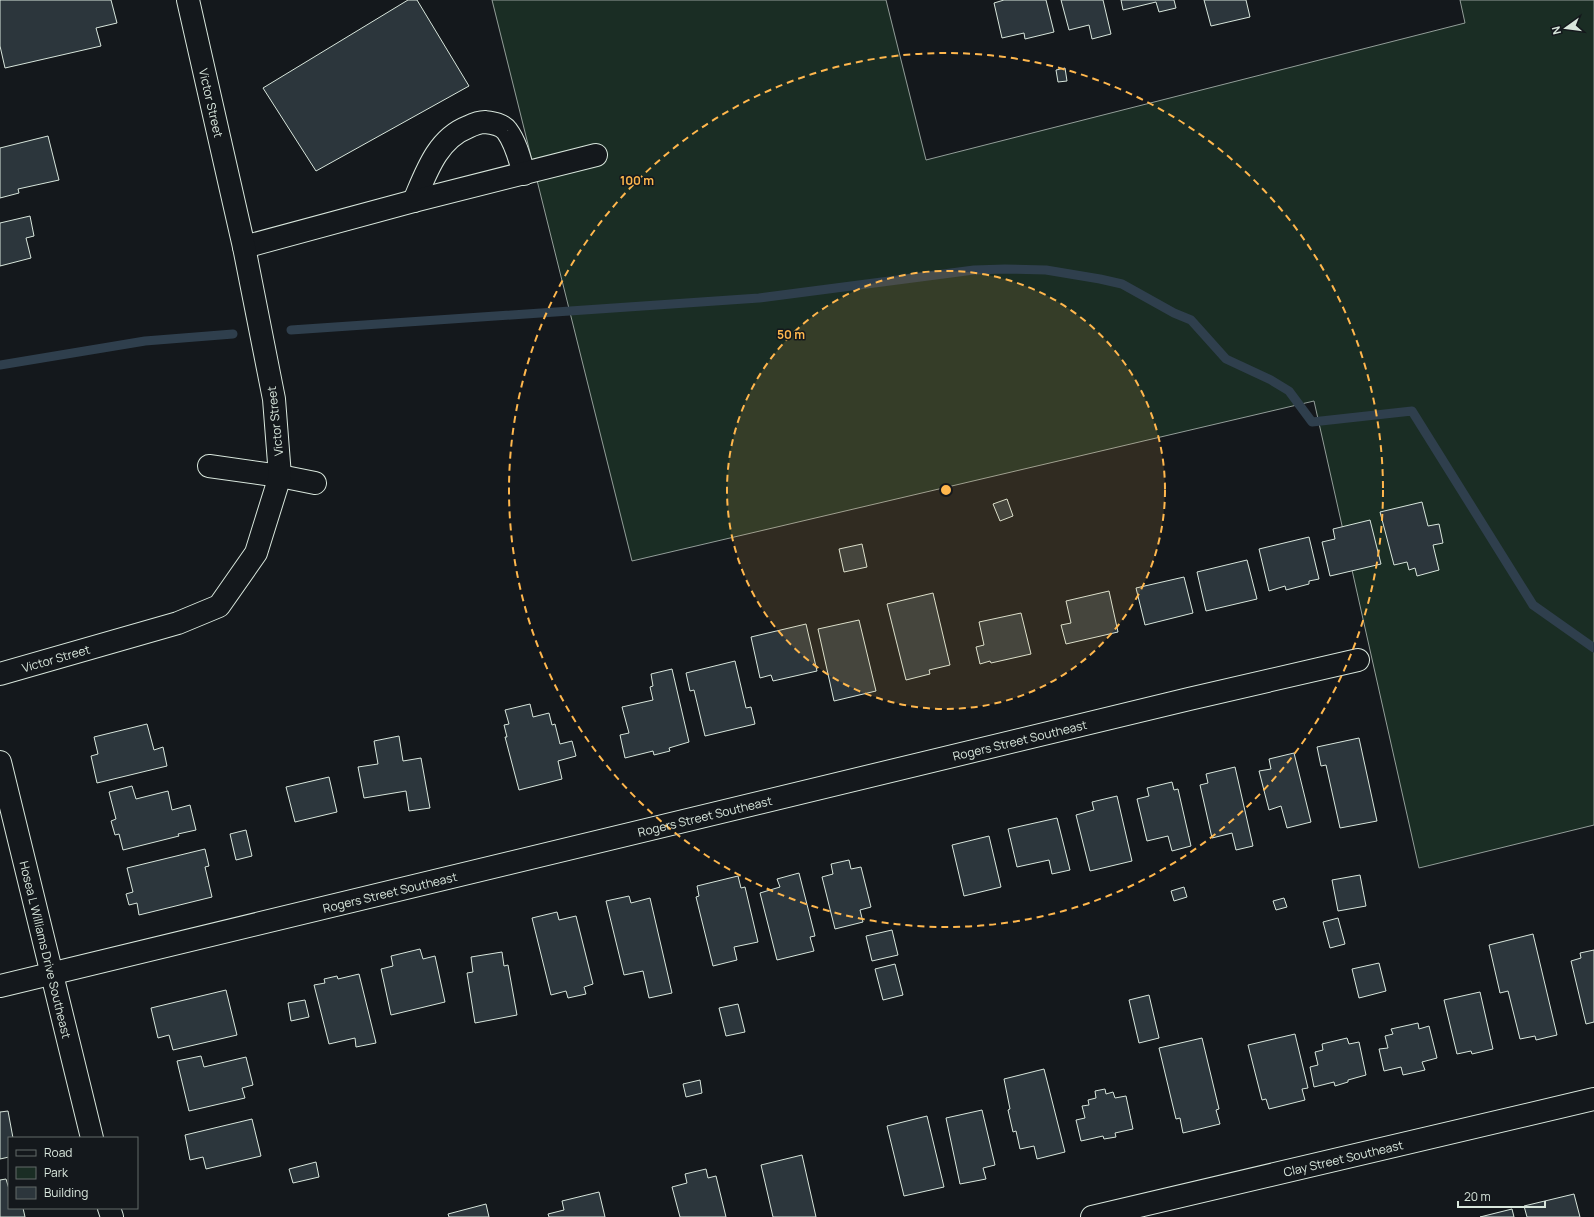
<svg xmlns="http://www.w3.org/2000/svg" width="1594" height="1217" font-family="Manrope,sans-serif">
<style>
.green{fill:#1a2d24;stroke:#939e99}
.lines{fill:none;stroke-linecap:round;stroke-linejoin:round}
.stream{stroke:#2f3f4d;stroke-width:9}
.building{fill:#2c363c;stroke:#d8e6dc}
.minor-casing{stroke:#d8e6dc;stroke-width:24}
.minor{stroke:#14181c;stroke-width:22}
.ring{fill:none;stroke:#ffb74d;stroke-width:2;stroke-dasharray:7 5}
.labels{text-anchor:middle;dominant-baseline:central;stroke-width:3;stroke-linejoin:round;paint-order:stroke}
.street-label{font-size:12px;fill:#d8e6dc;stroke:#14181c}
.centre{fill:#ffb74d;stroke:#14181c;stroke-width:2}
.ring-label{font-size:12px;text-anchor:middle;font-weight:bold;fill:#ffb74d;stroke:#14181c;stroke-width:3;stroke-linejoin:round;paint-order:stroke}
</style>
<rect width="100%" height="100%" fill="#14181c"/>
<path class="green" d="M492,0H886L926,160L1465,23L1460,0H1594V825L1419,868L1314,401L632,561Z"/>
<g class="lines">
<g class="stream">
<path d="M291,330L759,298L974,270L1005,269L1046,270L1100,279L1122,284L1174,313L1191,320L1226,359L1271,380L1289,391L1312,422L1412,411L1533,605L1594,648"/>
<path d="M0,365L145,341L233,334"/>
</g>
</g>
<g class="building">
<path d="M0,0H111L117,23L96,28L101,46L5,68L0,46Z"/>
<path d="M408,0H417L469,86L316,171L263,88Z"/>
<path d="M1004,0H1046L1054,32L1025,39L1024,33L1002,38L994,3Z"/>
<path d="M1061,0H1103L1111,34L1092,39L1089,25L1069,30Z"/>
<path d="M1121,0H1174L1176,8L1159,12L1156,2L1123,10Z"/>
<path d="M1204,0H1246L1250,17L1211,26Z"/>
<path d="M1065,68L1067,81L1058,82L1056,70Z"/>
<path d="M48,136L59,180L18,189L19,193L0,198V148Z"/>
<path d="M30,216L34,236L26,238L31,258L0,266V223Z"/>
<path d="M1007,499L1013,516L1000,521L993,504Z"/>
<path d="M1422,502L1428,526L1439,524L1443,543L1433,545L1439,570L1417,576L1415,568L1409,570L1407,562L1394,565L1380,512Z"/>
<path d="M1370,520L1381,564L1330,576L1322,542L1335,539L1333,529Z"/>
<path d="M1309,537L1319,579L1309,581V584L1286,590L1285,586L1269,591L1259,549Z"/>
<path d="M862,544L867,567L844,572L839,549Z"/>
<path d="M1247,560L1257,599L1206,611L1197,572Z"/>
<path d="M1184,577L1193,613L1145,625L1136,588Z"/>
<path d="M1109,591L1118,632L1066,644L1061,625L1071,623L1066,601Z"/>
<path d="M933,593L950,665L929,670L930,674L906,680L887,604Z"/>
<path d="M1021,613L1031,654L991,663L990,661L980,664L976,647L984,645L979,622Z"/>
<path d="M859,620L876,691L834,701L818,629Z"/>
<path d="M806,624L817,671L773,681L771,675L760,678L751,637Z"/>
<path d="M735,661L746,708L751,707L755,724L705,736L694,690L690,691L686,673Z"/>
<path d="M672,669L689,742L669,748L670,751L654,755L653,751L625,758L620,735L629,733L622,707L653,700L650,687L653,686L651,674Z"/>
<path d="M530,704L533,717L549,713L552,725L555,724L560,744L572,741L576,756L558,761L562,779L519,790L505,737H507L504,725L509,724L505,710Z"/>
<path d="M147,724L154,750L163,747L167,766L97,783L91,756L98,754L94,737Z"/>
<path d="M399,736L403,761L421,758L430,808L409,811L406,791L364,798L358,767L378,764L374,741Z"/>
<path d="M1359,738L1377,821L1340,828L1326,765L1321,766L1317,747Z"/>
<path d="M1294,753L1311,822L1287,828L1281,806L1269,810L1259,771L1271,769L1269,759Z"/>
<path d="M1235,767L1253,846L1236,850L1232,833L1212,838L1200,785L1208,783L1206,774Z"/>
<path d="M329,777L337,812L295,822L286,787Z"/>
<path d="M1172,782L1174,790L1178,789L1191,846L1172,851L1168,836L1147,841L1137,799L1149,796L1147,788Z"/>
<path d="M132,786L136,799L168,791L172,810L190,805L196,830L178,834L179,836L123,850L119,834L115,835L111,821L116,819L109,792Z"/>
<path d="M1117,796L1132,861L1090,871L1076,815L1094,810L1092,802Z"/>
<path d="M1057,818L1070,870L1052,874L1049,860L1017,867L1008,829Z"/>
<path d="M246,830L252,856L236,860L230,834Z"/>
<path d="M989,836L1001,887L964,896L952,845Z"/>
<path d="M205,849L209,866L205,867L212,897L139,915L137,903L129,905L126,894L133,892L127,868Z"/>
<path d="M849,860L851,869L861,867L871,907L860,910L863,922L835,929L822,877L833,874L831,864Z"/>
<path d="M799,873L815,936L810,937L814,951L777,960L760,893L780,887L777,879Z"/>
<path d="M1360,875L1366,906L1338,911L1332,880Z"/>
<path d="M738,876L741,888L745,887L758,942L734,947L737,960L713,966L696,897L699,896L697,886Z"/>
<path d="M1184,887L1187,897L1174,901L1171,891Z"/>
<path d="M629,896L631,903L650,898L672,993L649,998L643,971L624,975L606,901Z"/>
<path d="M1284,898L1287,907L1276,910L1273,901Z"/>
<path d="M557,912L559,920L576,916L593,984L584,987L586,994L568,998L566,991L551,995L532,918Z"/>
<path d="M1338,918L1345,944L1330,948L1323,922Z"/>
<path d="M892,930L898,955L872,961L866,936Z"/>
<path d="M1533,934L1557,1035L1536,1040L1535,1036L1520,1039L1508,991L1500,993L1489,945Z"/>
<path d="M420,949L423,959L435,956L445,1002L391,1015L381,969L393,966L391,956Z"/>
<path d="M1594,950V1022L1586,1024L1571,961L1581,958L1580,953Z"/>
<path d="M502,952L504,966L508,965L517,1015L475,1023L467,973L473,972L471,957Z"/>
<path d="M1379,963L1386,991L1359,998L1352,969Z"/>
<path d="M895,964L903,995L883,1000L875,969Z"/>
<path d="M359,974L376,1043L356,1047L355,1038L329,1044L314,985L325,983L324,979L337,976L338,979Z"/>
<path d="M226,990L237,1035L173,1050L169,1035L158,1038L151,1008Z"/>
<path d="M1480,992L1493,1049L1472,1054L1471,1051L1457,1054L1444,1000Z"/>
<path d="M1149,995L1159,1038L1139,1043L1129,1000Z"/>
<path d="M305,1000L309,1017L291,1021L288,1003Z"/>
<path d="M738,1004L745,1032L726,1036L719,1008Z"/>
<path d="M1418,1023L1419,1029L1429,1026L1437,1058L1422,1062L1425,1070L1403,1075L1401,1067L1384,1071L1379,1049L1388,1048L1385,1036L1393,1034L1391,1029Z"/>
<path d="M1295,1034L1308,1088L1302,1089L1305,1100L1269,1109L1266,1099L1262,1100L1248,1045Z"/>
<path d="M1202,1038L1219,1109L1216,1110L1220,1124L1183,1133L1180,1118L1176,1119L1159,1048Z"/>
<path d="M1347,1038L1349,1044L1359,1042L1366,1075L1348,1080V1082L1335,1086L1334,1082L1314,1087L1310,1067L1318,1065L1315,1052L1323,1050L1322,1044Z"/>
<path d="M201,1056L204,1067L246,1057L253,1085L242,1088L245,1098L189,1111L177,1061Z"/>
<path d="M1044,1069L1065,1152L1037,1159L1034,1146L1020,1149L1016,1131L1013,1132L1008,1110L1010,1109L1004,1079Z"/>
<path d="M700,1080L702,1093L686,1097L683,1084Z"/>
<path d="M1105,1089L1106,1094L1113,1092L1115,1098L1126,1096L1133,1129L1115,1133L1116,1137L1104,1139L1103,1136L1081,1141L1076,1120L1085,1118L1082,1106L1089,1105L1088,1100L1096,1098L1095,1091Z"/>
<path d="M982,1110L995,1165L983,1168L986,1179L960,1184L946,1118Z"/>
<path d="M8,1111L13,1138H9V1157L0,1159V1112Z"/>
<path d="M927,1116L944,1187L904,1196L887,1126Z"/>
<path d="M252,1119L261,1156L206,1169L203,1157L190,1160L185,1135Z"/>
<path d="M802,1155L816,1217H773L761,1165Z"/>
<path d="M316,1162L319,1177L293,1183L289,1169Z"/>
<path d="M706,1169L708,1178L716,1176L726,1217H680L672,1187L687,1183L685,1174Z"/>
<path d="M6,1179L9,1189V1208H23L25,1217H0V1180Z"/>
<path d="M599,1192L605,1217H549L548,1214L564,1210L562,1201Z"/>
<path d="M1574,1194L1580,1217H1527L1524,1206Z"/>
<path d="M486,1204L489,1217H449L448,1214Z"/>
<path d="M1512,1209L1514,1217H1480Z"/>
</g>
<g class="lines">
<defs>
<g id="minor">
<path d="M414,201C426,173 437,139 468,127C474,124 479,122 485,122C493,123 502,124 507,131C516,143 520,160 524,174"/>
<path d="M244,247L414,201L596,155"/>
<path d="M209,466L280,476L315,483"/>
<path id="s1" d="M0,674L178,623L219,606L256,553L280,476L274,399L244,247L188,0"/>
<path id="s2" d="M0,762L92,1138"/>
<path id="s3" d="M0,986L1189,699L1358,660"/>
<path d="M109,1208L112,1217"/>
<path id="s4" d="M1092,1217L1594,1099"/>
</g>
</defs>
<use href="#minor" class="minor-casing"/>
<use href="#minor" class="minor"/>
</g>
<circle cx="946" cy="490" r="219" fill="#ffb74d" fill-opacity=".12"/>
<g class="ring">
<circle cx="946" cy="490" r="219"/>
<circle cx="946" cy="490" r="437"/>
</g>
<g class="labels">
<g class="street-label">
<text transform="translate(211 103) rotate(77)">Victor Street</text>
<text transform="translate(275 421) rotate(-96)">Victor Street</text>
<text stroke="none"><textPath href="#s1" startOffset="58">Victor Street</textPath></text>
<text stroke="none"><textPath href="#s3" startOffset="1049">Rogers Street Southeast</textPath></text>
<text stroke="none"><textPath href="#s3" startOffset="725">Rogers Street Southeast</textPath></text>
<text stroke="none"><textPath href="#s3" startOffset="401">Rogers Street Southeast</textPath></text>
<text stroke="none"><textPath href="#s2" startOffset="193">Hosea L Williams Drive Southeast</textPath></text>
<text stroke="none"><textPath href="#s4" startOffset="258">Clay Street Southeast</textPath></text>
</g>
</g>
<circle cx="946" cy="490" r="6" class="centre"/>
<g class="ring-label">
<text x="637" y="185">100 m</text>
<text x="791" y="339">50 m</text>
</g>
<rect x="8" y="1137" width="130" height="72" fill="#14181c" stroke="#626a69"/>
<rect x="16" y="1150" width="20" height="6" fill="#14181c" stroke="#626a69"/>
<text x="44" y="1157" font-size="12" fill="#d8e6dc">Road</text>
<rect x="16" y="1167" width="20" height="12" fill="#1a2d24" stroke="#626a69"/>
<text x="44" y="1177" font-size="12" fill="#d8e6dc">Park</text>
<rect x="16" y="1187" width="20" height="12" fill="#2c363c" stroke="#626a69"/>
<text x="44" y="1197" font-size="12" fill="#d8e6dc">Building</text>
<g transform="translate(1566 28) rotate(256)" stroke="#14181c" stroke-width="3" paint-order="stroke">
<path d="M0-3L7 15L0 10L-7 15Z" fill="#d8e6dc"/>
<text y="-6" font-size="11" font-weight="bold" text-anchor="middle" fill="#d8e6dc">N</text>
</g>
<path d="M1458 1201v6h87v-6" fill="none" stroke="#d8e6dc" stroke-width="2"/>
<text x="1464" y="1201" font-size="12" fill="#d8e6dc" stroke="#14181c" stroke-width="3" paint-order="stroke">20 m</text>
</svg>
